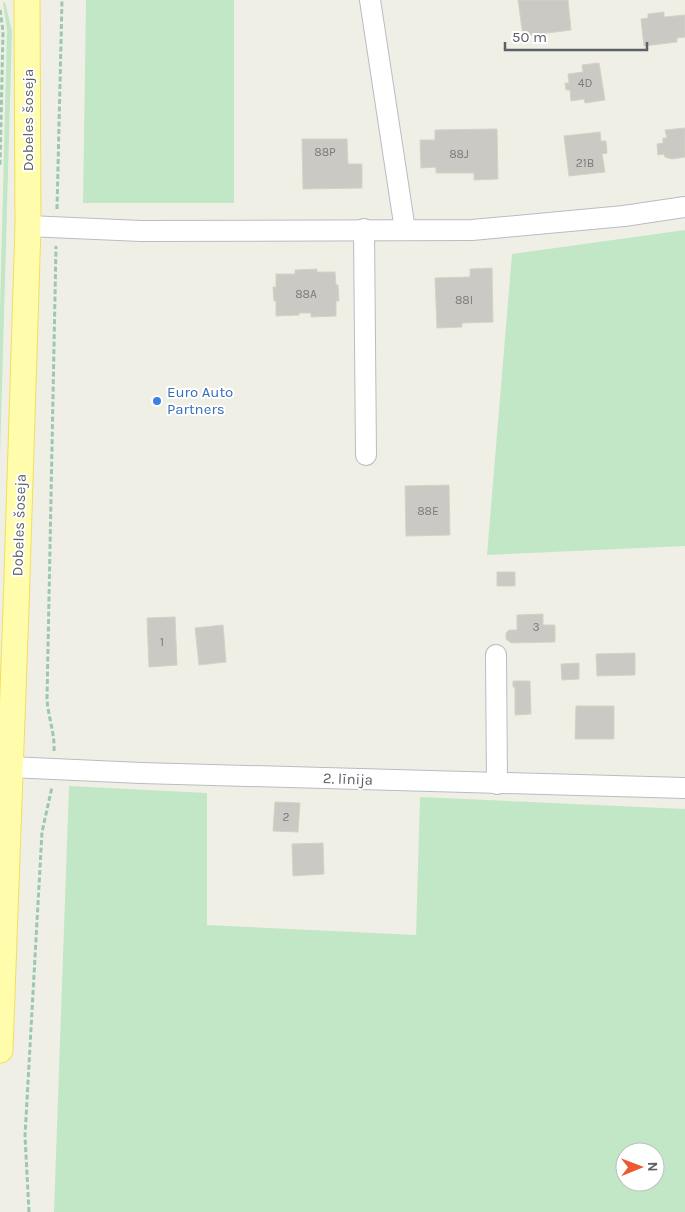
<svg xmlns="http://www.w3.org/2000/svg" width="685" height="1212" font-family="Karla,sans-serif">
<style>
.green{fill:#c2e7c7;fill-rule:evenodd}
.building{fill:#cbc9c3;stroke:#d5d2c4}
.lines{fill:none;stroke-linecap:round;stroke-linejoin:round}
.minor-casing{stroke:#babcc1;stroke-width:22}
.major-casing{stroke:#f2de5c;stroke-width:27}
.path{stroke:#9bc8ae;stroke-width:3;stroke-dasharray:5 2.5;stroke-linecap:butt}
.minor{stroke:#fff;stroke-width:20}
.major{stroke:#fffdab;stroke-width:25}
.shop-dot{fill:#3f7fe0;stroke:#fff;stroke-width:2}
.labels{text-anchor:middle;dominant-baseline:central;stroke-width:4;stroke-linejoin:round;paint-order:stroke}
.number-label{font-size:12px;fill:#787a7d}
.street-label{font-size:15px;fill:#5d6066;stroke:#fff}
.shop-label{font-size:15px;fill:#366cbe;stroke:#fff;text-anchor:start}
</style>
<rect width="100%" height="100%" fill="#f0efe6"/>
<g class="green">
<path d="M86,0H234V203H83Z"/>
<path d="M5,2L12,31L0,458V309L7,31L3,3Z"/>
<path d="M685,230V546L487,555L512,254Z"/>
<path d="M69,786L207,793V925L416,935L420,797L685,809V1212H54ZM625,1152H655V1182H625Z"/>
</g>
<g class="building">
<path d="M518,0H568L571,30L523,36Z"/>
<path d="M664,12V17L685,15V37L677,38V42L644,46L641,19L648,18V14Z"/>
<path d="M599,63L605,100L585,103L584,99L571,101L570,90H566L565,83H569L568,74L583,72L582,65Z"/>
<path d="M685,128V157L672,159L665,157L664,154L658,155L657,144L663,143V138H667L665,130Z"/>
<path d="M497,129L498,179L474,180V173H436V167L421,168L420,140H435V130Z"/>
<path d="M600,132L601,141H606L607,153L602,154L605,172L569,176L564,136Z"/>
<path d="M302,139H347L348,164H362V188L303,189Z"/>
<path d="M492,268L493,322L462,323V327L437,328L435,278L470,277V269Z"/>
<path d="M317,269V272H335L336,285H338L339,301H336V316L311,317V313H299V315L276,316V301H274L273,287H276V274H295V270Z"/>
<path d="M449,485L450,535L406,536L405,486Z"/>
<rect x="497" y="572" width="18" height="14"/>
<path d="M543,614V625H555V642L511,643L506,639V633L509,630H517V615Z"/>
<path d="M175,617L177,665L149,667L147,618Z"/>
<path d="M223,625L226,662L199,665L195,628Z"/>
<path d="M635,653V675L597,676L596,654Z"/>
<path d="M579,663V679L562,680L561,664Z"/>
<path d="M513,681H530L531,714L515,715V687H513Z"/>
<path d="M576,706H614V739H575Z"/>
<path d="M275,802L300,803L298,832L273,831Z"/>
<path d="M323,843L324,874L293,876L292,844Z"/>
</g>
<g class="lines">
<defs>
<g id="minor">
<path d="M370,0L405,230"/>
<path d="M28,226L141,231L472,230L624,216L685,207"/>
<path d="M364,229L366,455"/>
<path d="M496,655L497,784"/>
<path d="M10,767L141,773L685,788"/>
</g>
<path id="major" d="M0,1050L16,608L28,226L27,0"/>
</defs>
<use href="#minor" class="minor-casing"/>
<use href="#major" class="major-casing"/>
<g class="path">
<path d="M0,10L3,31L0,165"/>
<path d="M57,209L62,0"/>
<path d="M54,751C55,733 48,717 47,699L56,246"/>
<path d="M29,1212L25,1136L42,832L52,787"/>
</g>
<use href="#minor" class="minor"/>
<use href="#major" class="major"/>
</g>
<circle class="shop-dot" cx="157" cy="401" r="5"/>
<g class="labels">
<g class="number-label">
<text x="585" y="83">4D</text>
<text x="325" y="152">88P</text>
<text x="459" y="154">88J</text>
<text x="585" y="163">21B</text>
<text x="306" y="294">88A</text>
<text x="464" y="300">88I</text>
<text x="428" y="511">88E</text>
<text x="536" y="627">3</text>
<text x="162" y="642">1</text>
<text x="286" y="817">2</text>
</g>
<g class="street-label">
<text transform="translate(28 120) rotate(-90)">Dobeles šoseja</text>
<text transform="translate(19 525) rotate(-88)">Dobeles šoseja</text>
<text transform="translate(348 779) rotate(2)">2. līnija</text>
</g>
<g class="shop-label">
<text x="167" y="392">Euro Auto<tspan x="167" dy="17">Partners</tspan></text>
</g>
</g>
<g transform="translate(640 1167) rotate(89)"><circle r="24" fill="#ffffff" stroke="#bebfc2"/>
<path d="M0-4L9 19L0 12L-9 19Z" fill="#eb5a31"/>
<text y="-8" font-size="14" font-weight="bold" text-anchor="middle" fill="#5d6066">N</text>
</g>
<path d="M505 42v8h142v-8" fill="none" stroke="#5d6066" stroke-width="2.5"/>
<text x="512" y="42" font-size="15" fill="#5d6066" stroke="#ffffff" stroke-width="4" paint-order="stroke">50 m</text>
</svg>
